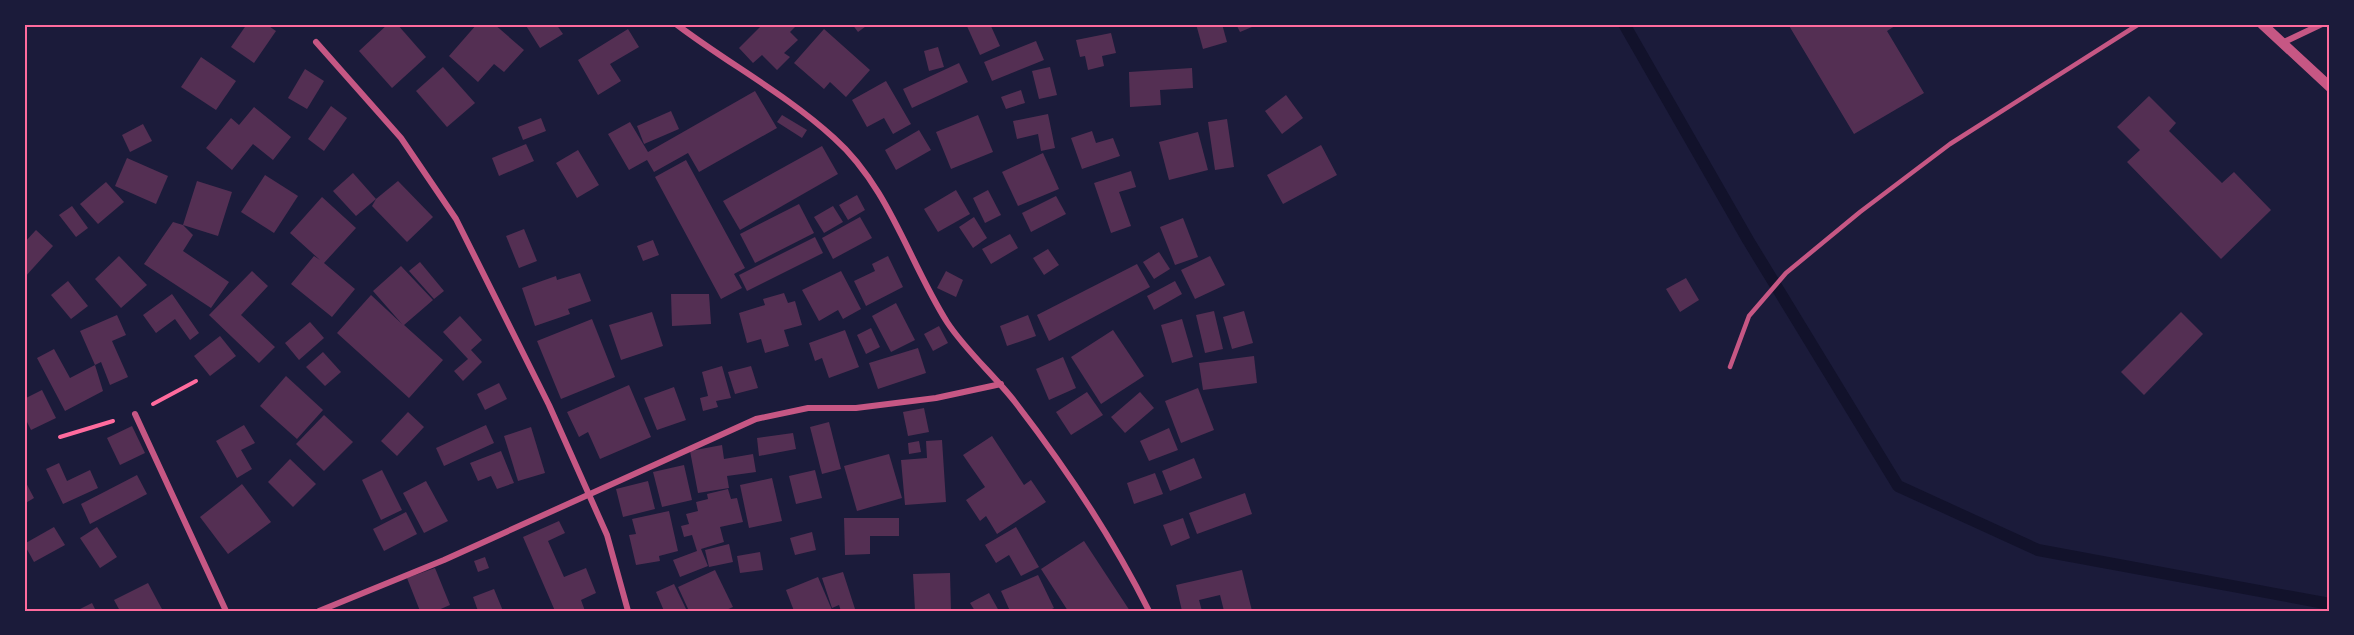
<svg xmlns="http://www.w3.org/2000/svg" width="2354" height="635" font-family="Signika,sans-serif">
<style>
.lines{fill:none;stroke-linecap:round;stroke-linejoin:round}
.stream{stroke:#12122b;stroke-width:12}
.building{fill:#542f53}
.path{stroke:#ff6b9d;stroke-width:4}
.service{stroke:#c65784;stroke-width:4.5}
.minor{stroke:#c65784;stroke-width:6}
.tertiary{stroke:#c65784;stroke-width:10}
.neatline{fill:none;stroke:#ff6b9d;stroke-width:2}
</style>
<rect width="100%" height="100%" fill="#1b1b3a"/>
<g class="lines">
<path class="stream" d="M1624,24L1748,240L1898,486L2038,550L2330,604"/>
</g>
<g class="building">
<path d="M247,24H266L276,31L254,63L231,47Z"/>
<path d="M388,24H397L426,57L392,88L359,51Z"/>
<path d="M477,24H494L524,50L504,72L494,64L478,82L449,56Z"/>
<path d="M525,24H556L563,34L540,48Z"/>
<path d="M763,24H798L790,32L798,40L784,53L790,57L777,70L762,55L753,63L739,48Z"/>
<path d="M852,24H869L858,32Z"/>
<path d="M966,24H990L1000,46L980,55Z"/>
<path d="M1196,24H1222L1227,42L1203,49Z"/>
<path d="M1236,24H1251L1252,27L1240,32Z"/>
<path d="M1788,24H1898L1887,31L1924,93L1854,134Z"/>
<path d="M628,29L639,47L610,64L621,81L598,95L578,60Z"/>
<path d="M824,29L870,70L846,97L830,82L824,89L794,63Z"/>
<path d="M1111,33L1116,53L1102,56L1104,66L1088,70L1085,56L1080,57L1076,40Z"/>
<path d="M1036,41L1044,60L992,81L984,62Z"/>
<path d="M938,47L944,67L929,71L924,51Z"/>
<path d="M201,57L236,81L216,110L181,87Z"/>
<path d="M959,63L968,82L912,108L903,89Z"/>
<path d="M443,67L475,103L447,127L416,91Z"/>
<path d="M1050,67L1057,95L1039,99L1032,71Z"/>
<path d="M1192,68L1193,88L1160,90L1161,105L1130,107L1129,72Z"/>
<path d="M305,69L324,81L307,109L288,98Z"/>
<path d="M886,81L911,124L893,134L884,118L867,127L852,100Z"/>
<path d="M1021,90L1025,103L1006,109L1001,97Z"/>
<path d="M755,91L777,128L699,172L688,153L654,172L647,160L629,170L608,134L630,122L648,152Z"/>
<path d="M1286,95L1303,118L1282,134L1265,111Z"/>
<path d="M2149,96L2176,123L2169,131L2222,183L2234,172L2271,210L2221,259L2127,162L2140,150L2117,127Z"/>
<path d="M331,106L347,118L324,151L308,139Z"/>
<path d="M254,107L291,137L273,160L253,144L232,170L206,148L231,118L239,125Z"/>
<path d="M671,111L679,129L644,144L637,126Z"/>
<path d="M1048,114L1055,148L1041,151L1038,134L1017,139L1013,121Z"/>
<path d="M782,115L807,130L802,138L777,122Z"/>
<path d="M978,115L993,152L951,169L936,132Z"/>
<path d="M541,118L546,131L523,140L518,127Z"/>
<path d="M1227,119L1234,167L1215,170L1208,122Z"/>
<path d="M143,124L152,141L130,152L122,135Z"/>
<path d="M919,130L931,150L896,170L885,150Z"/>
<path d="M1092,131L1096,143L1113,138L1120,156L1082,169L1071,138Z"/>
<path d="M1198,132L1208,170L1169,180L1159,142Z"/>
<path d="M526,144L534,161L499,176L492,158Z"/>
<path d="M1321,145L1337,175L1283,204L1267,175Z"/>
<path d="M822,146L838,174L740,230L723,201Z"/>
<path d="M578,150L599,185L577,198L556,163Z"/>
<path d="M1043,153L1059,189L1018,206L1002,172Z"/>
<path d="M127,158L168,176L156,204L115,186Z"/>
<path d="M686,160L745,268L734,274L742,288L721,299L655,177Z"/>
<path d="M1131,171L1136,187L1119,192L1131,226L1111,233L1094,183Z"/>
<path d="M353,173L376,199L356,216L333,191Z"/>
<path d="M265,175L298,196L274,233L241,212Z"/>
<path d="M197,181L232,192L218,236L183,225L193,235L183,251L229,282L211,308L144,264L173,222L183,225Z"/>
<path d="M398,181L433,217L407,242L372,206L376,199Z"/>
<path d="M106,182L124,202L98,224L80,204Z"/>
<path d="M956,190L970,214L938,232L924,209Z"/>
<path d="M988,190L1001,215L985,223L973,198Z"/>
<path d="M857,195L865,210L848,220L839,205Z"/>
<path d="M1056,196L1066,214L1031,232L1022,213Z"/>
<path d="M322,197L356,228L324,263L355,289L332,317L291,284L314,256L320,260L290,233Z"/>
<path d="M799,204L814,233L755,263L740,234Z"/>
<path d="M72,206L88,228L76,237L59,215Z"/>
<path d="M833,206L843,222L824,233L814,217Z"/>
<path d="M860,217L872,238L833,259L822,238Z"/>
<path d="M974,217L987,238L973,248L959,227Z"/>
<path d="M1183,218L1198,257L1175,265L1160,227Z"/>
<path d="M524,229L537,261L519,268L506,236Z"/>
<path d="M36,230L53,246L24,278V243Z"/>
<path d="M1010,234L1018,248L991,264L982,249Z"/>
<path d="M815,237L823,253L747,291L739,275Z"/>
<path d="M653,240L659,255L643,261L637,246Z"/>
<path d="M1048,249L1059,265L1044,275L1033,258Z"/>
<path d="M1159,252L1170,269L1154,279L1143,262Z"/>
<path d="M119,256L147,285L121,308L95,279Z"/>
<path d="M888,256L903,287L866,306L854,281L875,271L872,264Z"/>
<path d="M1210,256L1225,285L1195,299L1181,270Z"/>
<path d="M420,262L444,291L434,299L409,271Z"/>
<path d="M1137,264L1150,287L1049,341L1037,315Z"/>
<path d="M401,266L433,300L404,325L443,360L409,398L337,333L371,295L402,324L373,291Z"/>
<path d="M252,271L268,286L241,315L275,347L259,363L209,315Z"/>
<path d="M841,271L861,309L843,319L838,310L819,321L802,290Z"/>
<path d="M946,271L963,280L956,297L937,288Z"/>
<path d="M580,273L591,301L568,309L570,314L535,326L522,288L556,276L557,280Z"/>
<path d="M1686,278L1699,300L1680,312L1666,289Z"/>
<path d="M68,281L88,306L71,319L51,295Z"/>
<path d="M1175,281L1182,294L1154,310L1147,296Z"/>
<path d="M784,293L788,303L795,301L802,325L784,330L789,346L765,353L761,339L747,343L739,313L765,305L763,299Z"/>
<path d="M172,294L199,333L190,340L175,319L156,333L143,315Z"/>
<path d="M671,294H709L711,324L672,326Z"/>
<path d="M896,303L915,340L891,352L872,316Z"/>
<path d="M1214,311L1223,349L1205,353L1196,315Z"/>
<path d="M1244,311L1253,343L1232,349L1223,317Z"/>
<path d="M652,312L663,346L621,360L609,325Z"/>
<path d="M2181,312L2203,334L2144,395L2121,372Z"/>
<path d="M117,315L126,335L112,341L128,377L110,385L101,362L95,365L80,331Z"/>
<path d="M1028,315L1036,336L1007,346L1000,326Z"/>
<path d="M460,316L482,340L471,350L482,362L463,381L454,371L468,359L443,332Z"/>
<path d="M592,319L615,377L561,399L537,341Z"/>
<path d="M1182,319L1193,357L1172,363L1161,325Z"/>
<path d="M310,322L324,338L299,360L285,343Z"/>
<path d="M939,326L948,343L933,351L924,334Z"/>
<path d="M871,328L880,347L866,354L857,335Z"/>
<path d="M845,330L859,367L829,378L822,358L815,361L809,343Z"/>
<path d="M1113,330L1144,376L1101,404L1071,357Z"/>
<path d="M220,336L236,356L210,376L194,356Z"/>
<path d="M918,348L926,373L878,389L869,363Z"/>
<path d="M54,349L70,378L95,365L103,391L65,411L37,358Z"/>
<path d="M323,352L341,372L325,386L306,367Z"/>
<path d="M1254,356L1257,383L1203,390L1199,363Z"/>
<path d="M1063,357L1076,388L1049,400L1036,369Z"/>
<path d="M722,366L731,398L716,401L718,407L703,411L700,398L708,396L702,372Z"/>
<path d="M751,366L758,388L735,394L728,372Z"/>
<path d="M286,376L323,410L297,439L260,406Z"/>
<path d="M499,383L507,399L485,410L477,394Z"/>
<path d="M629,385L651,437L600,459L588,432L579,437L567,412Z"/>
<path d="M674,387L686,420L657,430L644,398Z"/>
<path d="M1198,388L1214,430L1181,443L1165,401Z"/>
<path d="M42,390L56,418L31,430L24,416V399Z"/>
<path d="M1087,392L1103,415L1071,435L1056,412Z"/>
<path d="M1140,392L1154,408L1125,433L1111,417Z"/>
<path d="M924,408L929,432L908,436L903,412Z"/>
<path d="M408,412L424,427L397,456L381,441Z"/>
<path d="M324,415L353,442L324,471L296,444Z"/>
<path d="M829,422L841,469L822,474L810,427Z"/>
<path d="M244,425L255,443L241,450L252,469L237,478L216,441Z"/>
<path d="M486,425L494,443L444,466L436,448Z"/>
<path d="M132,426L145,453L120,465L107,438Z"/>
<path d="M531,427L545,473L518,481L504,436Z"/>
<path d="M1169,428L1178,450L1149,461L1140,441Z"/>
<path d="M793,433L796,449L759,456L757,438Z"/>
<path d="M992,436L1024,485L1031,480L1046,502L997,534L986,516L980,521L966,500L985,487L963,455Z"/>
<path d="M942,440L946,502L905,505L901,460L927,458L926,441Z"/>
<path d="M919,441L921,452L909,454L908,443Z"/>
<path d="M722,445L724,459L753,454L756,472L727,476L729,488L698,493L690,451Z"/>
<path d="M501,451L514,483L497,489L491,476L478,481L470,463Z"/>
<path d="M889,454L902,498L857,511L844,466Z"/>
<path d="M1194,458L1202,478L1170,491L1162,471Z"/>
<path d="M290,459L316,484L293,507L268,482Z"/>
<path d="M59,463L67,481L90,470L98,488L63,504L46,469Z"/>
<path d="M684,465L692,500L662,507L653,472Z"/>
<path d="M382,470L402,510L381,520L362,480Z"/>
<path d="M815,470L822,498L796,504L789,476Z"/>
<path d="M1155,473L1163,494L1134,504L1127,483Z"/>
<path d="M137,475L147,494L90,524L81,504Z"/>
<path d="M772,478L782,521L749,528L740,485Z"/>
<path d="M24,479L34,498L24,504Z"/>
<path d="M426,481L448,521L424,533L403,493Z"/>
<path d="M648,481L655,509L623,517L616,489Z"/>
<path d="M242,484L271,522L228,554L200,517Z"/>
<path d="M728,489L731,499L737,498L743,522L720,527L724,542L701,549L708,566L680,577L673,560L697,551L692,535L684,537L681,526L689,524L686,514L698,511L696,502L708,499L707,494Z"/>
<path d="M1245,493L1252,514L1197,534L1189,513Z"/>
<path d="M669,511L678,551L659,556L660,561L636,565L629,535L636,534L632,519Z"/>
<path d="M406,512L417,534L384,551L373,529Z"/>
<path d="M844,518H899V536H870V554L845,555Z"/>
<path d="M1183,518L1190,538L1171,546L1163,525Z"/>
<path d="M559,521L565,533L548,541L564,577L586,568L596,593L581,600L585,611H555L523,537Z"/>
<path d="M54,527L65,545L34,562L24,544Z"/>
<path d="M97,527L117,557L100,568L80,538Z"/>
<path d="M1016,527L1039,567L1021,576L1009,555L996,563L985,545Z"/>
<path d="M812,532L816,550L795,555L790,538Z"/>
<path d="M1084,541L1130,611H1068L1041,569Z"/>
<path d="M729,544L733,562L709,567L705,550Z"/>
<path d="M760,552L763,570L740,573L737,556Z"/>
<path d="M485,557L489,568L478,572L474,561Z"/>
<path d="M435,568L450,605L436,611H420L407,578Z"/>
<path d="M715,570L733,607L724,611H689L678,587Z"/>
<path d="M1242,570L1252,611H1224L1220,595L1199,600L1202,611H1182L1176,585Z"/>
<path d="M843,572L855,609L848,611H841L839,605L832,608L822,578Z"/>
<path d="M950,573L951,611H915L913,574Z"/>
<path d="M1038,575L1054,608L1048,611H1010L1001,591Z"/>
<path d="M818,577L832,610L794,611L786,590Z"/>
<path d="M148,583L163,611H120L114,600Z"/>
<path d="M674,584L687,611H664L656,592Z"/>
<path d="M494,589L503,611H478L473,597Z"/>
<path d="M989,593L999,611H975L970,603Z"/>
<path d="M92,603L96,611H76Z"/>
</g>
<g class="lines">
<g class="path">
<path d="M153,404L196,381"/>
<path d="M60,437L113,421"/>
</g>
<path class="service" d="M1730,367L1749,316L1786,273L1860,212L1950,144L2139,24"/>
<g class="minor">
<path d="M676,24C727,63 786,94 834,138C889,187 909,262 947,322C966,351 994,375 1015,402C1066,468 1112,537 1149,611"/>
<path d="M316,42L401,138L456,219L549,405L607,535L628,611"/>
<path d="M2282,43L2322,24"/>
<path d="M135,414L226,611"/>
<path d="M319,611L444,560L756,419L808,408H856L936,398L1001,384"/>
</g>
<path class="tertiary" d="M2262,24L2330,87"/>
</g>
<rect width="2354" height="635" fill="none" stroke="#1b1b3a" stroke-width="51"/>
<rect x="26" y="26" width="2302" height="584" class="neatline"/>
</svg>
